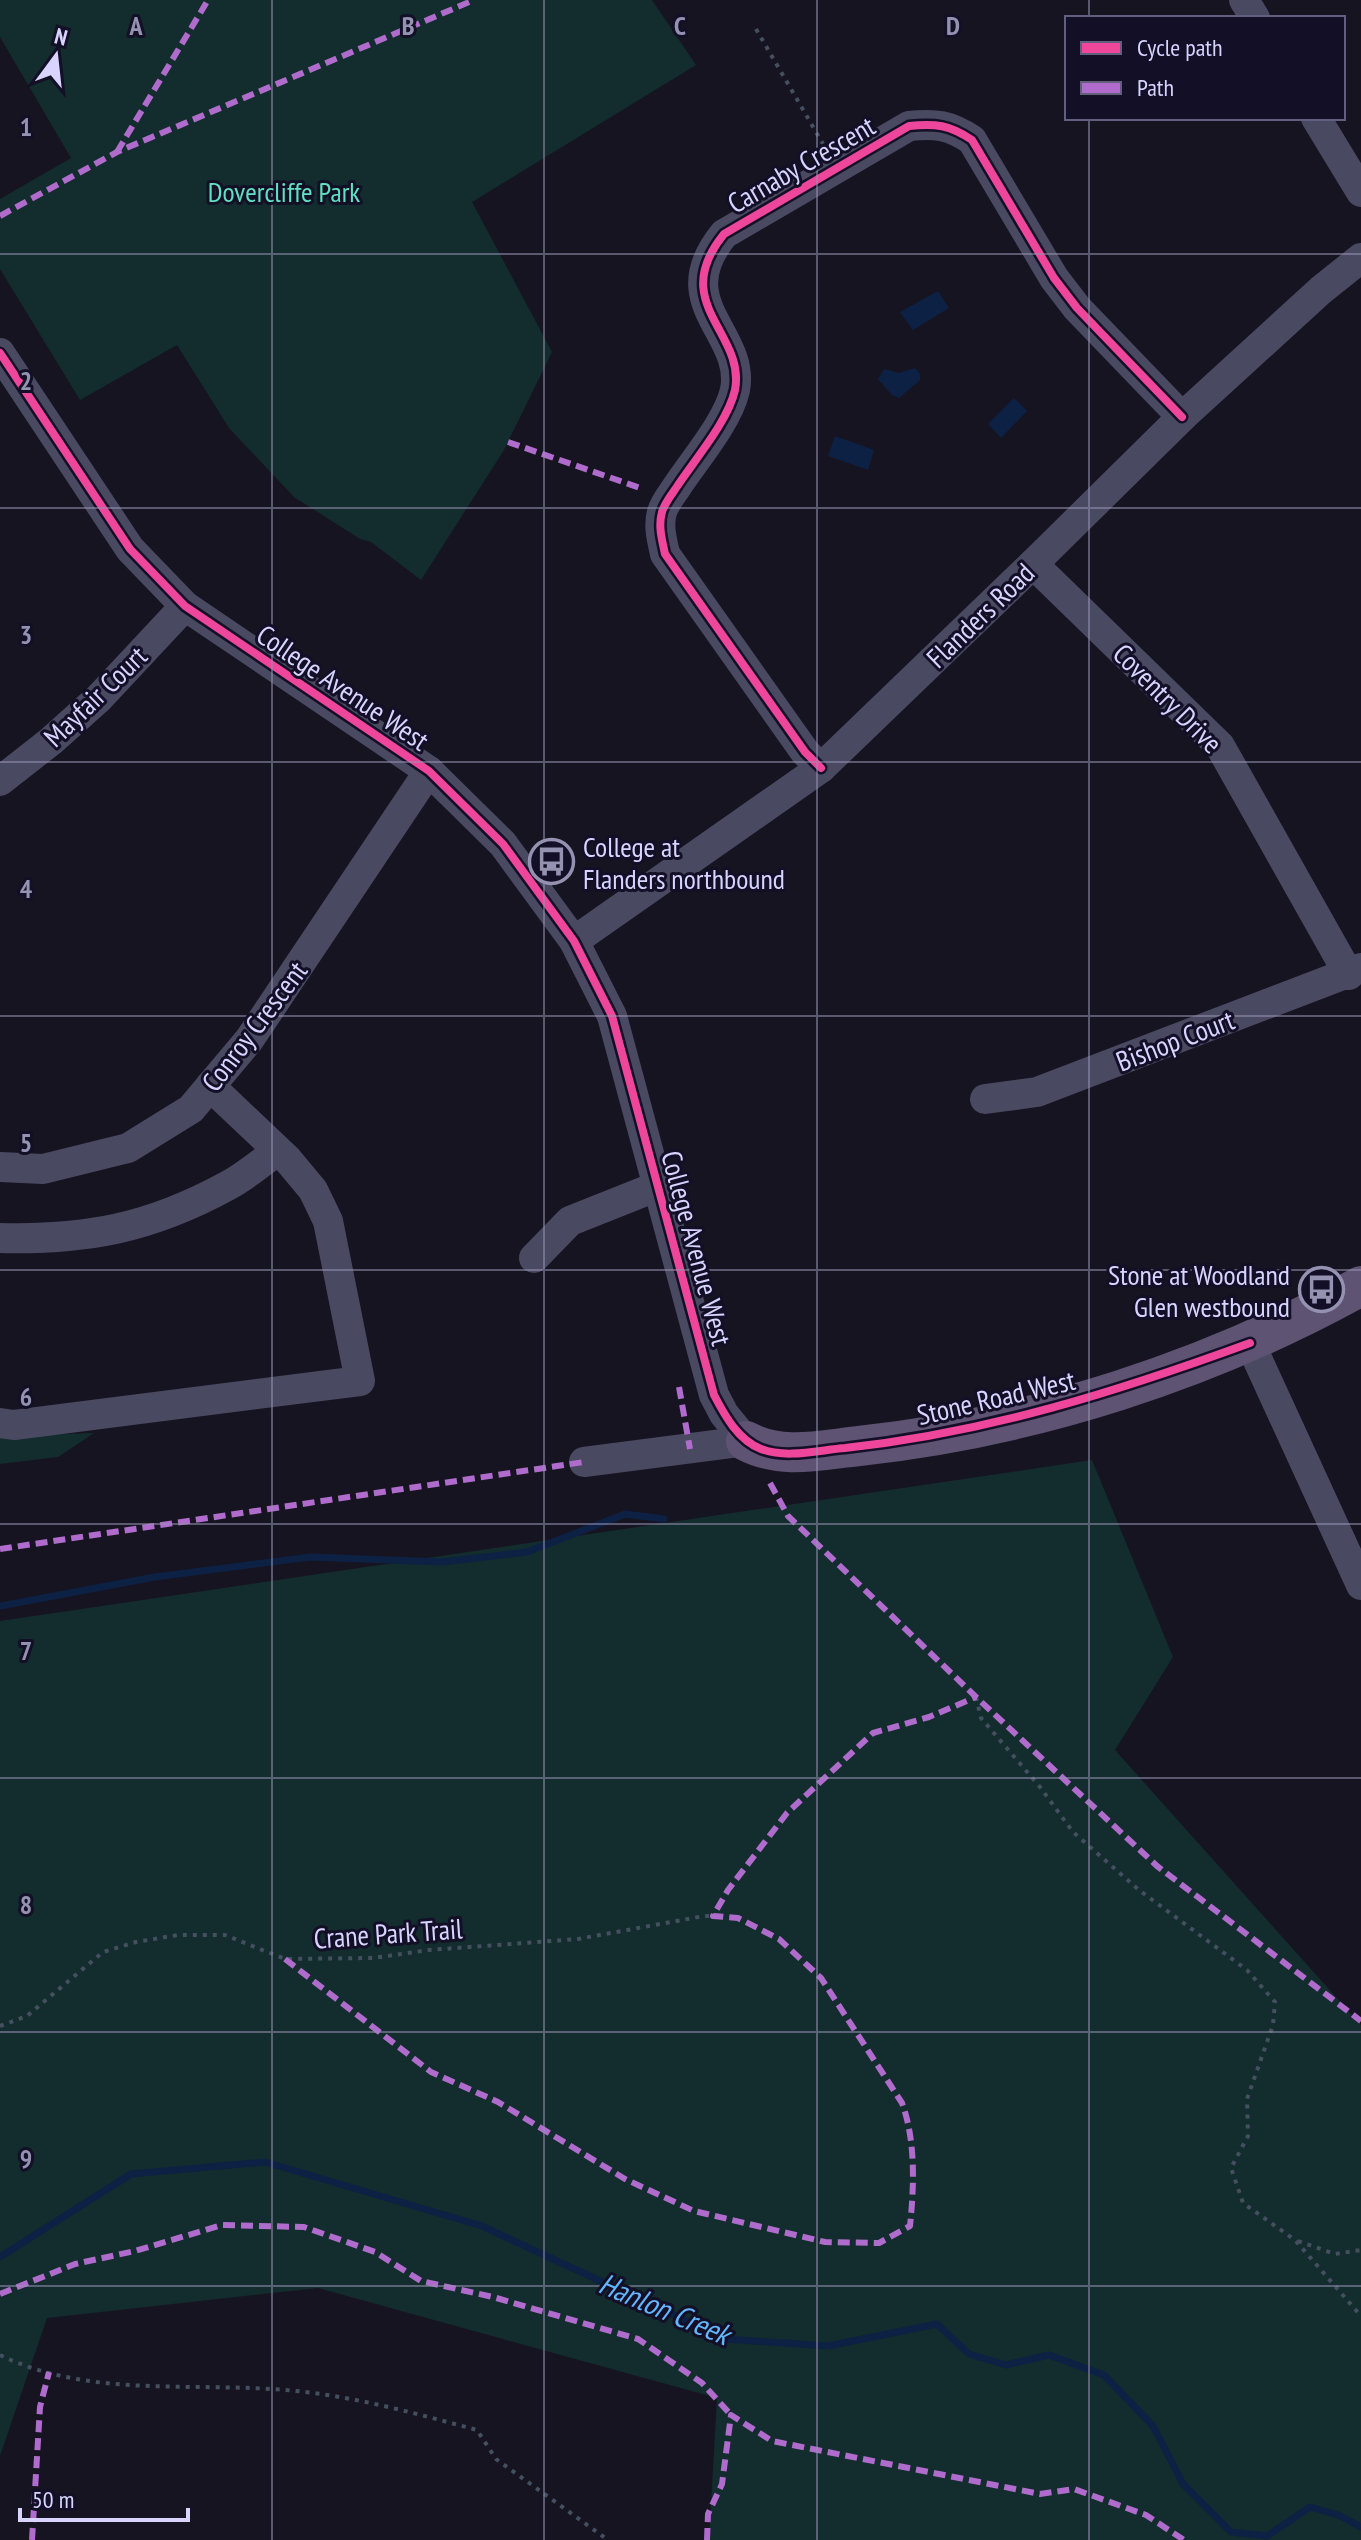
<svg xmlns="http://www.w3.org/2000/svg" width="1361" height="2540" font-family="'PT Sans Narrow',sans-serif">
<style>
.green{fill:#132c2d}
.water{fill:#0d2144}
.lines{fill:none;stroke-linecap:round;stroke-linejoin:round}
.stream{stroke:#0d2144;stroke-width:7}
.path{stroke:#44505f;stroke-width:4;stroke-dasharray:4 6;stroke-linecap:butt}
.minor{stroke:#4a4962;stroke-width:30}
.major{stroke:#5e5373;stroke-width:40}
.quiet{stroke:#b06ccc;stroke-width:6;stroke-dasharray:12 6;stroke-linecap:butt}
.cycleway-casing{stroke:#130f26;stroke-width:13}
.cycleway{stroke:#ed469a;stroke-width:8}
.grid{fill:none;stroke:#9591b1;stroke-width:2;stroke-opacity:0.55}
.labels{text-anchor:middle;dominant-baseline:central;stroke-width:6;stroke-linejoin:round;paint-order:stroke}
.street-label{font-size:28px;fill:#d9d4ff;stroke:#130f26}
.park-label{font-size:28px;fill:#5fe0c0;stroke:#130f26}
.poi-label{font-size:28px;fill:#d9d4ff;stroke:#130f26;text-anchor:start}
.water-label{font-size:30px;font-style:italic;fill:#62b6ff;stroke:#130f26}
.grid-label{font-size:26px;text-anchor:middle;font-weight:bold;fill:#9591b1;stroke:#130f26;stroke-width:6;stroke-linejoin:round;paint-order:stroke}
</style>
<rect width="100%" height="100%" fill="#161421"/>
<g class="green">
<path d="M0,0H652L696,65L472,202L552,352L504,450L421,580L371,542L360,539L294,497L229,428L177,345L80,400L0,269V199L71,158L0,37Z"/>
<path d="M94,1433L58,1457L0,1464V1436Z"/>
<path d="M1092,1460L1173,1657L1115,1750L1361,2025V2540H709L717,2398L318,2288L47,2318L0,2456V1621Z"/>
</g>
<g class="water">
<path d="M938,291L949,308L913,330L900,312Z"/>
<path d="M915,368L920,374V380L899,398L892,395L878,379L884,369L899,373Z"/>
<path d="M1014,398L1027,411L1001,438L988,424Z"/>
<path d="M835,436L874,450L868,470L828,456Z"/>
</g>
<g class="lines">
<g class="stream">
<path d="M0,1606L155,1577L310,1557L443,1562L527,1552L625,1514L664,1519"/>
<path d="M0,2257L131,2174L265,2162L482,2226L725,2339L828,2346L937,2324L969,2354L1006,2365L1049,2355L1104,2375L1153,2426L1183,2484L1231,2532L1267,2536L1310,2507L1338,2515L1361,2527"/>
</g>
<g class="path">
<path d="M756,29L823,144"/>
<path d="M976,1697L981,1718L1040,1787L1073,1832L1139,1890L1247,1970L1275,2002L1273,2025L1247,2099L1248,2136L1231,2168L1243,2203L1295,2240L1361,2316"/>
<path d="M0,2026L27,2016L103,1952L136,1942L178,1935H225L285,1959L373,1958L429,1950L578,1939L704,1916H713"/>
<path d="M1298,2241L1335,2254L1361,2250"/>
<path d="M0,2355C88,2398 191,2382 285,2390C350,2395 414,2413 477,2430L496,2459L608,2540"/>
</g>
<g class="minor">
<path d="M1244,0L1255,18"/>
<path d="M1316,118L1361,192"/>
<path d="M0,353L130,549L185,606L429,771L503,844L574,941L612,1016L714,1395L724,1414L746,1441"/>
<path d="M1033,564L1220,746L1349,975"/>
<path d="M821,768L805,752L665,554C662,540 658,526 662,512C665,502 673,493 678,485C696,458 728,421 735,390C746,332 667,304 724,234L909,126C935,123 950,125 972,140L1054,278L1077,308L1182,417"/>
<path d="M0,781L51,741L99,698L185,606"/>
<path d="M574,941L821,768L1033,564L1182,417L1321,290L1361,258"/>
<path d="M985,1099L1037,1092L1361,968"/>
<path d="M0,1167L43,1169L128,1148L191,1109L249,1040L429,771"/>
<path d="M0,1238C87,1240 150,1228 227,1186C245,1177 261,1162 278,1151"/>
<path d="M534,1258L570,1221L658,1186"/>
<path d="M1250,1343L1361,1585"/>
<path d="M0,1423L14,1425L360,1381L328,1221L313,1190L288,1160L210,1086"/>
<path d="M584,1462L746,1441"/>
</g>
<path class="major" d="M746,1441C782,1460 820,1450 859,1446C1034,1427 1208,1371 1361,1286"/>
<g class="quiet">
<path d="M117,152L208,0"/>
<path d="M0,216L117,152L474,0"/>
<path d="M508,442L643,489"/>
<path d="M679,1387L690,1449"/>
<path d="M770,1483L788,1516L976,1697L1157,1866L1361,2021"/>
<path d="M0,1549L584,1462"/>
<path d="M285,1959L431,2072L498,2102L625,2179L694,2211L825,2242L879,2243L910,2226C914,2187 916,2141 902,2103L821,1978L779,1939L738,1918L713,1916L728,1890L787,1813L873,1733L929,1717L976,1697"/>
<path d="M0,2294L75,2264L135,2251L222,2225L304,2227L375,2252L421,2281L493,2297L638,2339L702,2383L731,2415"/>
<path d="M32,2540L40,2407L49,2372"/>
<path d="M707,2540L708,2514L722,2484L731,2415L772,2441L1040,2494L1074,2489L1146,2515L1184,2540"/>
</g>
<defs>
<g id="cycleway">
<path d="M0,353L130,549L185,606L429,771L503,844L574,941L612,1016L714,1395C725,1416 738,1440 761,1449C787,1459 819,1450 845,1448C989,1432 1116,1392 1250,1343"/>
<path d="M821,768L805,752L665,554C662,540 658,526 662,512C665,502 673,493 678,485C696,458 728,421 735,390C746,332 667,304 724,234L909,126C935,123 950,125 972,140L1054,278L1077,308L1182,417"/>
</g>
</defs>
<use href="#cycleway" class="cycleway-casing"/>
<use href="#cycleway" class="cycleway"/>
</g>
<path class="grid" d="M272,0V2540M544,0V2540M817,0V2540M1089,0V18M1089,118V2540M0,254H1361M0,508H1361M0,762H1361M0,1016H1361M0,1270H1361M0,1524H1361M0,1778H1361M0,2032H1361M0,2286H1361"/>
<defs>
<symbol id="bus-ring" viewBox="-11 -11 22 22"><circle r="9.5" fill="#130f26" stroke="#9591b1" stroke-width="1.5"/><path d="M-5-6H5V4H4V6H2V4H-2V6H-4V4H-5ZM-3.5-4V0h7V-4ZM-3.5 1.2v1.5H-2V1.2ZM2 1.2v1.5H3.5V1.2Z" fill="#9591b1"/></symbol>
</defs>
<g fill-rule="evenodd">
<use href="#bus-ring" x="526" y="836" width="51" height="51"/>
<use href="#bus-ring" x="1296" y="1264" width="51" height="51"/>
</g>
<g class="labels">
<g class="street-label">
<text transform="translate(801 164) rotate(-30)">Carnaby Crescent</text>
<text transform="translate(980 615) rotate(-44)">Flanders Road</text>
<text transform="translate(343 687) rotate(34)">College Avenue West</text>
<text transform="translate(95 696) rotate(-44)">Mayfair Court</text>
<text transform="translate(1168 698) rotate(45)">Coventry Drive</text>
<text transform="translate(254 1026) rotate(-53)">Conroy Crescent</text>
<text transform="translate(1175 1040) rotate(-21)">Bishop Court</text>
<text transform="translate(697 1248) rotate(75)">College Avenue West</text>
<text transform="translate(996 1397) rotate(-13)">Stone Road West</text>
<text transform="translate(388 1933) rotate(-4)">Crane Park Trail</text>
</g>
<g class="park-label">
<text x="284" y="191">Dovercliffe Park</text>
</g>
<g class="poi-label">
<text x="583" y="846">College at<tspan x="583" dy="32">Flanders northbound</tspan></text>
<text x="1290" y="1274" text-anchor="end">Stone at Woodland<tspan x="1290" dy="32">Glen westbound</tspan></text>
</g>
<g class="water-label">
<text transform="translate(665 2308) rotate(23)">Hanlon Creek</text>
</g>
</g>
<g class="grid-label">
<text x="136" y="35">A</text>
<text x="408" y="35">B</text>
<text x="680" y="35">C</text>
<text x="953" y="35">D</text>
<text x="26" y="136">1</text>
<text x="26" y="390">2</text>
<text x="26" y="644">3</text>
<text x="26" y="898">4</text>
<text x="26" y="1152">5</text>
<text x="26" y="1406">6</text>
<text x="26" y="1660">7</text>
<text x="26" y="1914">8</text>
<text x="26" y="2168">9</text>
</g>
<rect x="1065" y="16" width="280" height="104" fill="#130f26" stroke="#625e7d" stroke-width="2"/>
<rect x="1081" y="42" width="40" height="12" fill="#ed469a" stroke="#625e7d" stroke-width="2"/>
<text x="1137" y="56" font-size="24" fill="#d9d4ff">Cycle path</text>
<rect x="1081" y="82" width="40" height="12" fill="#b06ccc" stroke="#625e7d" stroke-width="2"/>
<text x="1137" y="96" font-size="24" fill="#d9d4ff">Path</text>
<g transform="translate(56 56) rotate(15)" stroke="#130f26" stroke-width="6" paint-order="stroke">
<path d="M0-6L14 30L0 20L-14 30Z" fill="#d9d4ff"/>
<text y="-12" font-size="22" font-weight="bold" text-anchor="middle" fill="#d9d4ff">N</text>
</g>
<path d="M20 2508v12h168v-12" fill="none" stroke="#d9d4ff" stroke-width="4"/>
<text x="32" y="2508" font-size="24" fill="#d9d4ff" stroke="#130f26" stroke-width="6" paint-order="stroke">50 m</text>
</svg>
